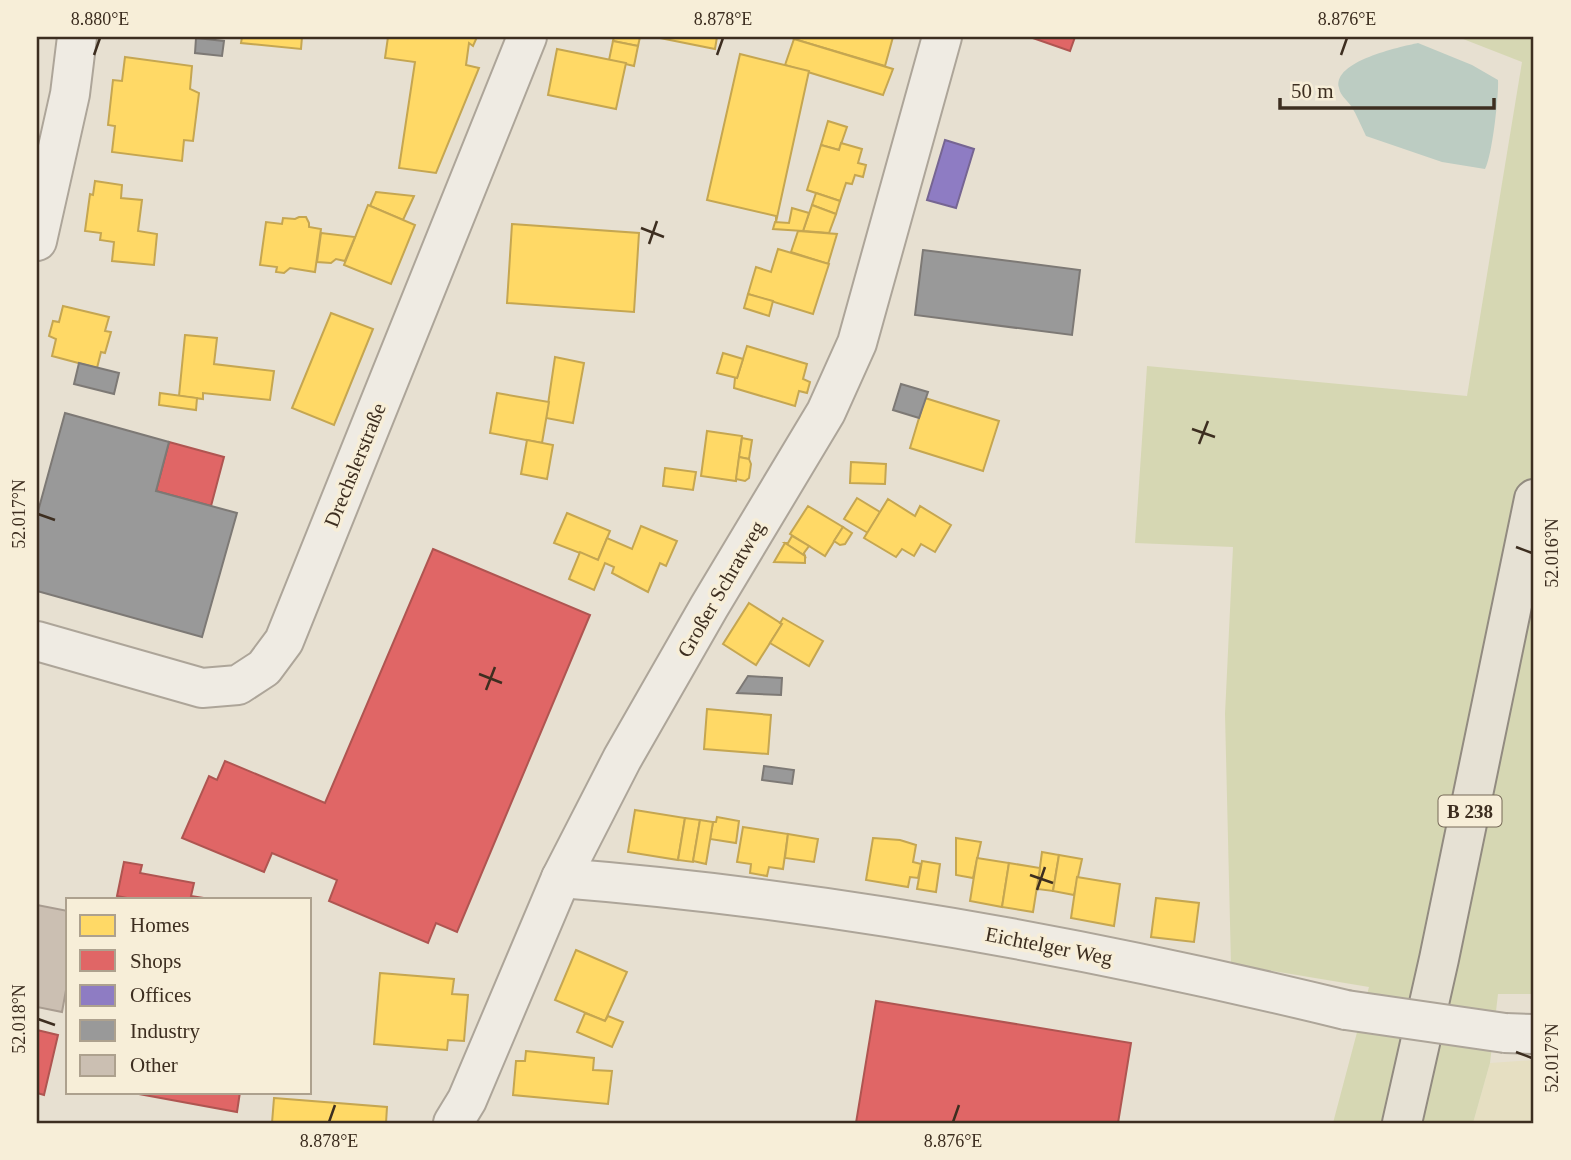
<svg xmlns="http://www.w3.org/2000/svg" width="1571" height="1160" font-family="'Times New Roman',serif">
<style>
.farmland{fill:#e6dfc2}
.green{fill:#d6d7b3}
.water{fill:#bcccc2}
.homes{fill:#ffd966;stroke:#c5a651;stroke-width:2}
.shops{fill:#e06666;stroke:#af5551;stroke-width:2}
.offices{fill:#8e7cc3;stroke:#766592;stroke-width:2}
.industry{fill:#999;stroke:#7d7975;stroke-width:2}
.building{fill:#cbbfb2;stroke:#a89c90;stroke-width:2}
.lines{fill:none;stroke-linecap:round;stroke-linejoin:round}
.minor-casing{stroke:#ada599;stroke-width:42}
.major-casing{stroke:#928b80;stroke-width:42}
.minor{stroke:#efebe3;stroke-width:38}
.major{stroke:#e6e1d4;stroke-width:38}
.minor-bridge-casing{stroke:#ada599;stroke-width:42;stroke-linecap:butt}
.minor-bridge{stroke:#efebe3;stroke-width:38}
.ticks{fill:none;stroke:#3d2e20;stroke-width:2.5}
.labels{text-anchor:middle;dominant-baseline:central;stroke-width:7;stroke-linejoin:round;paint-order:stroke}
.shield{fill:#f7eed8;stroke:#756857;stroke-width:2}
.shield-label{font-size:19px;font-weight:bold;fill:#3d2e20}
.street-label{font-size:21px;fill:#3d2e20;stroke:#f7eed8}
.neatline{fill:none;stroke:#3d2e20;stroke-width:2.5}
.ticks-label{font-size:18px;text-anchor:middle;fill:#3d2e20}
</style>
<rect width="100%" height="100%" fill="#e7e0d1"/>
<path class="farmland" d="M1534,1060V1123H1473L1490,1063Z"/>
<path class="green" d="M1458,37H1534V994H1498L1490,1063L1473,1123H1333L1369,987L1231,964L1225,714L1233,547L1135,543L1147,366L1467,396L1522,62Z"/>
<path class="water" d="M1418,43L1472,65L1498,80C1499,95 1492,157 1485,169L1442,162L1366,136C1361,126 1357,115 1351,106C1347,100 1340,95 1339,88C1332,61 1400,47 1418,43Z"/>
<g class="homes">
<path d="M242,37H302L301,49L241,43Z"/>
<path d="M388,37H477L473,46L469,43L466,65L479,68L436,173L399,168L415,62L385,58Z"/>
<path d="M614,37H640L638,46L613,41Z"/>
<path d="M655,37H717L715,49Z"/>
<path d="M795,37H893L885,66L794,39Z"/>
<path d="M794,39L893,69L883,95L785,65Z"/>
<path d="M613,41L638,46L634,66L609,60Z"/>
<path d="M557,49L626,63L616,109L548,95Z"/>
<path d="M740,54L809,71L776,222V216L707,200Z"/>
<path d="M125,57L192,66L190,89L199,93L193,141L184,140L182,161L112,152L115,126L108,125L113,80L122,81Z"/>
<path d="M828,121L847,127L839,150L821,145Z"/>
<path d="M841,143L862,149L858,163L866,165L863,177L855,175L852,184L846,183L840,201L807,190L821,145L839,150Z"/>
<path d="M95,181L122,185L121,198L142,200L138,231L157,234L154,265L112,261L114,242L100,240L101,233L85,231L90,194L93,195Z"/>
<path d="M376,192L414,196L403,220L370,206Z"/>
<path d="M816,193L840,201L836,214L812,205Z"/>
<path d="M368,205L415,225L391,284L344,265Z"/>
<path d="M812,205L836,214L829,233L803,231Z"/>
<path d="M792,208L809,213L803,231L773,229L775,222L789,223Z"/>
<path d="M299,217H306L309,223V227L321,229L315,272L290,268L284,273L276,272L277,267L260,265L266,222L282,224L283,218L295,219Z"/>
<path d="M512,224L639,233L634,312L507,303Z"/>
<path d="M798,231L837,234L828,264L791,252Z"/>
<path d="M321,233L355,237L345,261L336,259L331,263L317,262Z"/>
<path d="M778,249L829,264L813,314L748,294L756,267L771,272Z"/>
<path d="M748,294L773,301L769,316L744,308Z"/>
<path d="M63,306L109,317L105,331L111,332L105,353L101,352L97,368L52,356L56,339L49,336L53,321L59,322Z"/>
<path d="M331,313L373,329L334,425L292,408Z"/>
<path d="M185,335L217,338L214,364L274,371L270,400L203,393V399L179,396Z"/>
<path d="M747,346L807,364L803,379L810,382L807,393L799,391L795,406L734,388L735,378H737Z"/>
<path d="M723,353L743,359L737,378L717,373Z"/>
<path d="M555,357L584,363L573,423L546,418Z"/>
<path d="M160,393L197,398L196,410L159,405Z"/>
<path d="M497,393L549,402L542,443L490,433Z"/>
<path d="M925,398L999,421L983,471L910,448Z"/>
<path d="M707,431L742,436L736,481L701,476Z"/>
<path d="M742,438L752,440L749,459L739,457Z"/>
<path d="M527,440L553,445L547,479L521,474Z"/>
<path d="M739,457L749,459L751,464L749,478L745,481L736,479Z"/>
<path d="M851,462L886,464L885,484L850,483Z"/>
<path d="M665,468L696,472L693,490L663,486Z"/>
<path d="M857,498L880,512L868,533L844,519Z"/>
<path d="M888,499L915,516L920,506L951,525L935,552L921,544L914,556L902,549L896,557L864,538Z"/>
<path d="M808,506L843,527L825,556L790,534Z"/>
<path d="M567,513L610,531L598,560L554,543Z"/>
<path d="M641,526L677,541L666,566L660,563L648,592L612,573L614,567L605,563L594,590L569,579L580,552L598,560L607,538L632,549Z"/>
<path d="M843,527L852,533L845,544L840,545L834,541Z"/>
<path d="M792,536L809,546L804,553L805,556L785,543H788Z"/>
<path d="M785,543L805,556V563L774,562Z"/>
<path d="M749,603L782,624L756,665L723,644Z"/>
<path d="M783,618L823,641L809,666L770,643L782,624L780,623Z"/>
<path d="M707,709L771,715L768,754L704,749Z"/>
<path d="M635,810L685,818L678,860L628,852Z"/>
<path d="M717,817L739,821L736,843L710,839L713,822H716Z"/>
<path d="M685,818L700,820L693,862L678,860Z"/>
<path d="M700,820L713,822L706,864L693,861Z"/>
<path d="M743,827L788,834L783,869L769,867L767,876L750,873L751,864L737,862Z"/>
<path d="M788,834L818,839L814,862L785,858Z"/>
<path d="M873,838L900,840L916,845L913,862L921,864L918,878L910,877L908,887L866,880Z"/>
<path d="M956,838L981,842L973,878L956,875Z"/>
<path d="M1042,852L1059,855L1053,891L1037,889Z"/>
<path d="M1059,855L1082,859L1074,895L1053,891Z"/>
<path d="M977,858L1009,863L1002,907L970,901Z"/>
<path d="M922,861L940,864L936,892L917,889Z"/>
<path d="M1009,863L1040,868L1033,912L1002,907Z"/>
<path d="M1077,877L1120,884L1114,926L1071,918Z"/>
<path d="M1156,898L1199,903L1194,942L1151,937Z"/>
<path d="M576,950L627,972L605,1021L555,1000Z"/>
<path d="M380,973L454,979L452,994L468,995L464,1041L448,1040L447,1050L374,1044Z"/>
<path d="M585,1013L605,1021L608,1016L623,1022L612,1047L577,1032Z"/>
<path d="M526,1051L594,1058L593,1070L612,1071L608,1104L513,1095L516,1061H525Z"/>
<path d="M274,1098L387,1107L386,1123H272Z"/>
</g>
<g class="shops">
<path d="M1030,37H1075L1070,51Z"/>
<path d="M169,442L224,457L211,506L156,491Z"/>
<path d="M433,549L590,615L457,932L436,923L428,943L329,901L337,880L272,853L264,872L182,838L209,776L217,780L225,761L325,803Z"/>
<path d="M124,862L142,865L140,873L194,883L191,896L210,899H132L117,896Z"/>
<path d="M876,1001L1131,1043L1118,1123H856Z"/>
<path d="M37,1030L58,1035L44,1095L37,1093Z"/>
<path d="M128,1092H240L237,1112Z"/>
</g>
<path class="offices" d="M945,140L974,149L956,208L927,200Z"/>
<g class="industry">
<path d="M196,38L224,41L222,56L195,53Z"/>
<path d="M923,250L1080,270L1072,335L915,315Z"/>
<path d="M79,363L119,373L114,394L74,384Z"/>
<path d="M901,384L928,392L919,418L893,410Z"/>
<path d="M65,413L169,442L156,491L237,513L202,637L37,591V515Z"/>
<path d="M748,676L782,678L781,695L737,693Z"/>
<path d="M764,766L794,770L792,784L762,780Z"/>
</g>
<path class="building" d="M37,905L68,911V979L62,1012L37,1007Z"/>
<g class="lines">
<defs>
<g id="minor">
<path d="M37,241L70,94L77,37"/>
<path d="M37,641L202,688L238,685L264,668L284,641L527,37"/>
<path d="M561,878C825,899 1088,947 1346,1010"/>
<path d="M1505,1033L1534,1034"/>
<path d="M453,1123L467,1100L561,878L622,759L709,607L826,412L857,343L942,37"/>
</g>
<path id="major" d="M1402,1123L1439,959L1534,499"/>
</defs>
<use href="#minor" class="minor-casing"/>
<use href="#major" class="major-casing"/>
<use href="#minor" class="minor"/>
<use href="#major" class="major"/>
<defs>
<path id="minor-bridge" d="M1346,1010L1505,1033"/>
</defs>
<use href="#minor-bridge" class="minor-bridge-casing"/>
<use href="#minor-bridge" class="minor-bridge"/>
</g>
<path class="ticks" d="M94,55L100,38M717,55L723,38M1341,55L1347,38M641,228L664,237M649,244L657,221M1192,429L1215,437M1199,444L1208,421M38,514L55,520M1516,547L1532,553M479,674L502,683M486,690L495,667M1030,875L1053,883M1037,890L1045,867M38,1019L55,1025M1516,1052L1532,1058M329,1122L335,1105M953,1122L959,1105"/>
<g class="labels">
<rect class="shield" x="1438.5" y="795.5" width="63" height="31" rx="5"/>
<g class="shield-label">
<text x="1470" y="811">B 238</text>
</g>
<g class="street-label">
<text transform="translate(355 465) rotate(-68)">Drechslerstraße</text>
<text transform="translate(721 589) rotate(-60)">Großer Schratweg</text>
<text transform="translate(1049 946) rotate(11)">Eichtelger Weg</text>
</g>
</g>
<rect width="1571" height="1160" fill="none" stroke="#f7eed8" stroke-width="77"/>
<rect x="66" y="898" width="245" height="196" fill="#f7eed8" stroke="#ada18e" stroke-width="2"/>
<rect x="80" y="915" width="35" height="21" fill="#ffd966" stroke="#ada18e" stroke-width="2"/>
<text x="130" y="932" font-size="21" fill="#3d2e20">Homes</text>
<rect x="80" y="950" width="35" height="21" fill="#e06666" stroke="#ada18e" stroke-width="2"/>
<text x="130" y="968" font-size="21" fill="#3d2e20">Shops</text>
<rect x="80" y="985" width="35" height="21" fill="#8e7cc3" stroke="#ada18e" stroke-width="2"/>
<text x="130" y="1002" font-size="21" fill="#3d2e20">Offices</text>
<rect x="80" y="1020" width="35" height="21" fill="#999999" stroke="#ada18e" stroke-width="2"/>
<text x="130" y="1038" font-size="21" fill="#3d2e20">Industry</text>
<rect x="80" y="1055" width="35" height="21" fill="#cbbfb2" stroke="#ada18e" stroke-width="2"/>
<text x="130" y="1072" font-size="21" fill="#3d2e20">Other</text>
<path d="M1280 98v10h214v-10" fill="none" stroke="#3d2e20" stroke-width="3.5"/>
<text x="1291" y="98" font-size="21" fill="#3d2e20" stroke="#f7eed8" stroke-width="5" paint-order="stroke">50 m</text>
<rect x="38" y="38" width="1494" height="1084" class="neatline"/>
<g class="ticks-label">
<text x="100" y="25">8.880°E</text>
<text x="723" y="25">8.878°E</text>
<text x="1347" y="25">8.876°E</text>
<text transform="translate(19 514) rotate(-90)" y="6">52.017°N</text>
<text transform="translate(1552 553) rotate(-90)" y="6">52.016°N</text>
<text transform="translate(19 1019) rotate(-90)" y="6">52.018°N</text>
<text transform="translate(1552 1058) rotate(-90)" y="6">52.017°N</text>
<text x="329" y="1147">8.878°E</text>
<text x="953" y="1147">8.876°E</text>
</g>
</svg>
